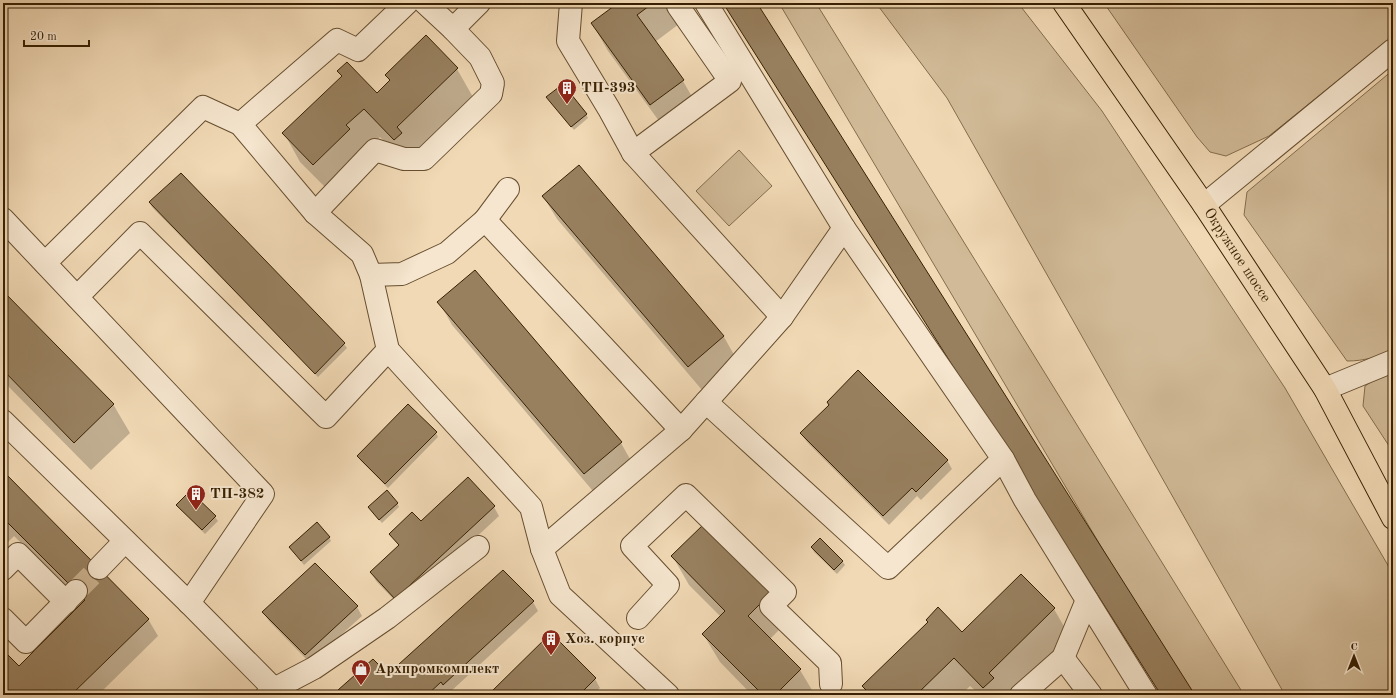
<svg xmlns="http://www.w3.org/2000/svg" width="1396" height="698" font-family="'Old Standard TT',serif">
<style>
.green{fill:#d1ba97;stroke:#846d4c}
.shadow{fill:#0003}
.building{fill:#98805f;stroke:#372002}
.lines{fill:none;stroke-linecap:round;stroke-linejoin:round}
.minor-tunnel{stroke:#ccb491;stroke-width:22;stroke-dasharray:22 11;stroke-linecap:butt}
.minor-casing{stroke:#664e2f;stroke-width:24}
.major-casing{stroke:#372002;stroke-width:24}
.minor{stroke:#f6e6cf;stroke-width:22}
.major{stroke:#f1d9b5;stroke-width:22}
.labels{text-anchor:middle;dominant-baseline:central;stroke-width:4;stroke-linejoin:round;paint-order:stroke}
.poi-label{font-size:15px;font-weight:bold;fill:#372002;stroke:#f6e6cf;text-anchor:start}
.street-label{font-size:15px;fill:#372002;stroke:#f6e6cf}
</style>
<rect width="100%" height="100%" fill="#f1d9b5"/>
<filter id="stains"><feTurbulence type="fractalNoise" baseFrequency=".005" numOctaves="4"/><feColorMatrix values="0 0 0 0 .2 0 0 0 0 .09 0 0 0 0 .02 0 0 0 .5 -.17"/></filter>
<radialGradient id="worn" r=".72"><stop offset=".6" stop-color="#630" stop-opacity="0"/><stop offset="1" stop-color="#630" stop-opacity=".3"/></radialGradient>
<g class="green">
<path d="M779,3H816L1244,695H1189Z"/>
<path d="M876,3H1018L1102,111L1285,388L1393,574V695H1285L947,98Z"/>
<path d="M1104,3H1393V36L1269,136L1226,156L1210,152L1197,137Z"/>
<path d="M1393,70V350C1376,357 1365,361 1347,361L1244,215L1247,192Z"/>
<path d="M739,150L772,186L729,226L696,191Z"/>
<path d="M1393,371V452L1363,406L1365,386L1380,376Z"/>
</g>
<g class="shadow">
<path d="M451,3H465L459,11Z"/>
<path d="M619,3H678L687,18L655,42L683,81L699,109L667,132L608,51L592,23Z"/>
<path d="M457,69L473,97L411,168L380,137L363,153L330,192L300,162L284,133L342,77L339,71L377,94L390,82L386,75Z"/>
<path d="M550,101L586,114L588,118L574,130Z"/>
<path d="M579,167L724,337L737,360L702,390L557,219L543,196Z"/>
<path d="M181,175L344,344L347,348L318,377L152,207L150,203Z"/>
<path d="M3,292L113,404L130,433L91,470L3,381Z"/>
<path d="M439,302L621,443L634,466L598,497L452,325Z"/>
<path d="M436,433L438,437L388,488L361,461L358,457Z"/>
<path d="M801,434L947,460L952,469L921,500L917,496L889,525L807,442Z"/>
<path d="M3,472L148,619L158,636L98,695H3V651L19,668L83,604L14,536L3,547Z"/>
<path d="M190,492L215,517L218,521L205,534L180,509L178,505Z"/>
<path d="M397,503L399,507L382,523L369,508Z"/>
<path d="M494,507L499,516L401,607L376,581L371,572L399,546L391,534L421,523Z"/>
<path d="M705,524L789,620L770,639L800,670L815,695H752L720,662L703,634L721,617L689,585L673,557Z"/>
<path d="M329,537L331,541L304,565L290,547Z"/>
<path d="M812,548L842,561L845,565L837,574L814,552Z"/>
<path d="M533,602L538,611L449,693L446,691L442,695H342L388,675Z"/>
<path d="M357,607L362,616L310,663L269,621L263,612Z"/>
<path d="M1054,609L1070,637L1011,695H980L970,686L961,695H869L863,686L962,633Z"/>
<path d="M595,679L600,688L593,695H490Z"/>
</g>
<g class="building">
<path d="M451,3H459L456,8Z"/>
<path d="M618,3H653L637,15L684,80L650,105L591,23Z"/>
<path d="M723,3H757L1195,695H1161Z"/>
<path d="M426,35L458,68L397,127L402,133L394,140L364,109L346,125L350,129L313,165L282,133L342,76L337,71L347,62L377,93L390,80L385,75Z"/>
<path d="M563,84L587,114L571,127L546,97Z"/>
<path d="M579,165L724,336L688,367L542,196Z"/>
<path d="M181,173L345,343L315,374L149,202Z"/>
<path d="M475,270L622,442L584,474L437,302Z"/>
<path d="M3,291L114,404L74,443L3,370Z"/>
<path d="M858,370L948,460L916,492L912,488L883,516L800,433L829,405L827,402Z"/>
<path d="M408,404L437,432L385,484L357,456Z"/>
<path d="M3,471L149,619L71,695H3V650L19,666L85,600L4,519L3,520Z"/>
<path d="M468,477L495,506L395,599L370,572L399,545L389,534L412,512L421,521Z"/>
<path d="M387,490L398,503L379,520L368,507Z"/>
<path d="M190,491L216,516L202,530L176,505Z"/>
<path d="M317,522L330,537L301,561L289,547Z"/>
<path d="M705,523L773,591L748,616L801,669L775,695H763L702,634L725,611L671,556Z"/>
<path d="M820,538L843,561L834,570L811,547Z"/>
<path d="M315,563L358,606L305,655L262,612Z"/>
<path d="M503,570L534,601L443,685L441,682L427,695H342L338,690L373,659L388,674Z"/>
<path d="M1021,574L1055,608L989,673L994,678L983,688L954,658L916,695H871L862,686L928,622L926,620L938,607L962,632Z"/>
<path d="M551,633L596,678L579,695H488Z"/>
</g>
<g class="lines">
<path class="minor-tunnel" d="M76,591L99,568"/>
<defs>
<g id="minor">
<path d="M425,3L453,29L479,3"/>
<path d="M571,3L568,41L609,109L633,153L782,317"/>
<path d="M706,3L844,228L1003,459L1025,500L1146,695"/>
<path d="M240,124L337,40L358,50L407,3"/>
<path d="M633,153L730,81L678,6L681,3"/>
<path d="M1204,205L1393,50"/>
<path d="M315,213L375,150L404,159H424L491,94L493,83L480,57L453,29"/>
<path d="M3,219L263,494L189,603"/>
<path d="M485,220L508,189"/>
<path d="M45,263L203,107L240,124L315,213L362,254L371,275L388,350L531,507L542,549L560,595L668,695"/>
<path d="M371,275L402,274L447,253L485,220L681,430"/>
<path d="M77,297L140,233L326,417L388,350"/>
<path d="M1325,389L1393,361"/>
<path d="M706,402L888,568L1003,459"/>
<path d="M3,421L189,603L274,689"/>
<path d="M542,549L681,430L782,317L844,228"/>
<path d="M99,568L125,541"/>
<path d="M3,569L18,554L66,602"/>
<path d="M638,618L668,585L632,546L686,495L785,592L771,606L830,663L831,684"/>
<path d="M3,619L26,642L76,591"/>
<path d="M1063,658L1091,695"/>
<path d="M267,695L274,689L314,668L387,618L478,547"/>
<path d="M1021,695L1063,658L1087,600"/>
</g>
<g id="major">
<path id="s1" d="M1064,3L1204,205L1325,389L1393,518"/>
</g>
</defs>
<use href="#minor" class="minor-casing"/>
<use href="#major" class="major-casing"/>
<use href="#minor" class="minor"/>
<use href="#major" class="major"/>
</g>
<defs>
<symbol id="building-pin" viewBox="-11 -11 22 30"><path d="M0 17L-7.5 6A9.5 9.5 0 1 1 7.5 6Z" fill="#8f2418" stroke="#f6e6cf"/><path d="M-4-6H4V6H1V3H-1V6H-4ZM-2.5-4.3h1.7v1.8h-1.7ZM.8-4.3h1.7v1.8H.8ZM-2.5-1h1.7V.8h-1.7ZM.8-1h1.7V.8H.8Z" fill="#fff"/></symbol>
<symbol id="shop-pin" viewBox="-11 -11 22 30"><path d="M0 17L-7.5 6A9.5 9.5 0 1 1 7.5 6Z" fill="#8f2418" stroke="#f6e6cf"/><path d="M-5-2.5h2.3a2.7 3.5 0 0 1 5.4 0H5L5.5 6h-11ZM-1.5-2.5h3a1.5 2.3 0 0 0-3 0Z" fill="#fff"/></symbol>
</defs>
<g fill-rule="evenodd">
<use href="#building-pin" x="556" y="77" width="22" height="30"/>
<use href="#building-pin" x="185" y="483" width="22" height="30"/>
<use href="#building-pin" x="540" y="628" width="22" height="30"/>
<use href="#shop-pin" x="350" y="658" width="22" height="30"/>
</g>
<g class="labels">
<g class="poi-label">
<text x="581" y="88">ТП-393</text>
<text x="210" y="494">ТП-382</text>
<text x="565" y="639">Хоз. корпус</text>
<text x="375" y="669">Архпромкомплект</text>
</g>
<g class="street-label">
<text stroke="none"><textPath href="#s1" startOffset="306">Окружное шоссе</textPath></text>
</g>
</g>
<rect width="1396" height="698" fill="none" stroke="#f1d9b5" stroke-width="16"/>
<rect x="4" y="4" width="1388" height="690" fill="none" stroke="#372002" stroke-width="2"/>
<rect x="8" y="8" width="1380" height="682" fill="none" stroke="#372002"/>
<g transform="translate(1354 656)" stroke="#f6e6cf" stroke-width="3" paint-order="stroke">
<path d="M0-3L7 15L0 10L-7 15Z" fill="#372002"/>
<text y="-6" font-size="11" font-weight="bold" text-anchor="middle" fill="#372002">С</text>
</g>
<path d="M24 40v6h65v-6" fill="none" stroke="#372002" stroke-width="2"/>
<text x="30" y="40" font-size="12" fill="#372002" stroke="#f6e6cf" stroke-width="3" paint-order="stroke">20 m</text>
<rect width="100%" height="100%" filter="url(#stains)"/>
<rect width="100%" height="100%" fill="url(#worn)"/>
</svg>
